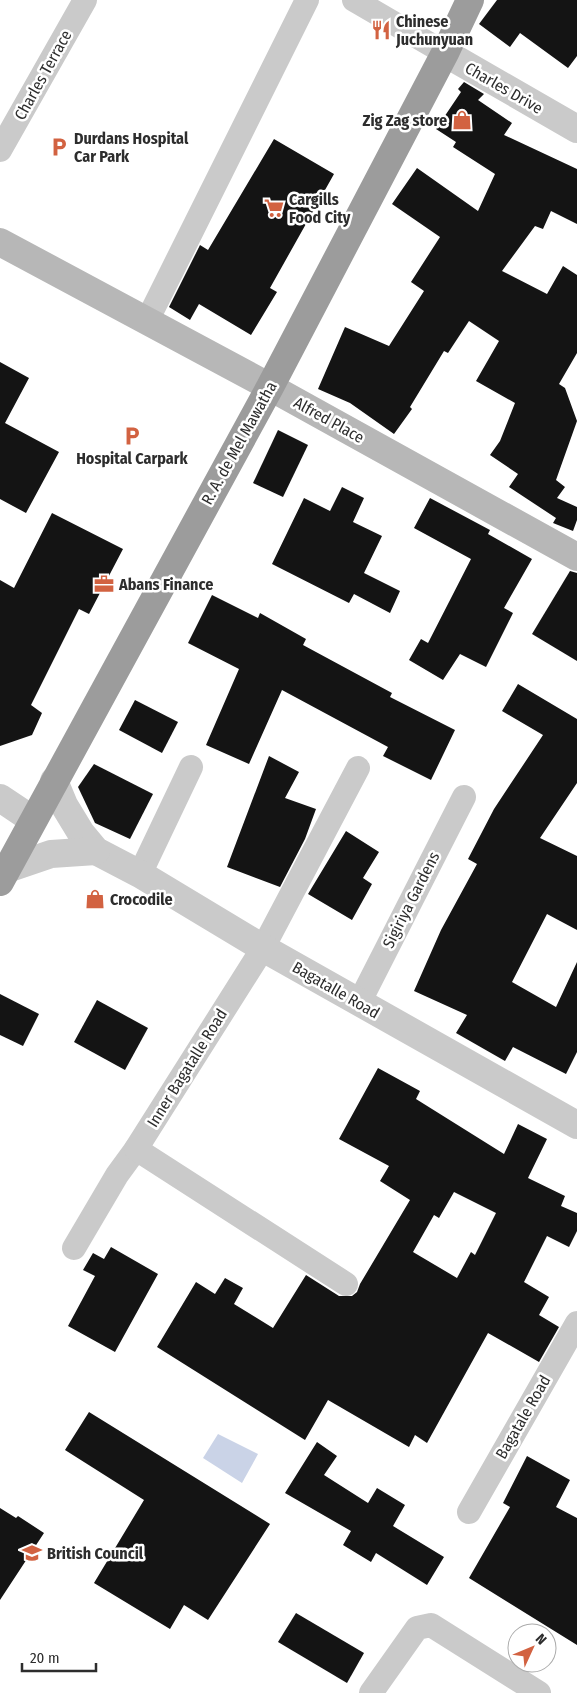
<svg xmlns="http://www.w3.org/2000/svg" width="577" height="1693" font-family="'Fira Sans Condensed',sans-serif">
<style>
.water{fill:#cad3e7}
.building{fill:#141414;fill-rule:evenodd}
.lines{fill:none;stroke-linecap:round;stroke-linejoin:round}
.minor{stroke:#cacaca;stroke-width:24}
.tertiary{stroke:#cacaca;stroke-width:28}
.secondary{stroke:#b7b7b7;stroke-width:28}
.trunk{stroke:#9c9c9c;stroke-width:28}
.labels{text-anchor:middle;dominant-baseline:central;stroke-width:5;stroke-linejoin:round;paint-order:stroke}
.poi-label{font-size:16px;font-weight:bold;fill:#2d2d2d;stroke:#fff;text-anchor:start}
.street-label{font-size:16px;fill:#2d2d2d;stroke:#fff}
</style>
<rect width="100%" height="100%" fill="#fff"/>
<path class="water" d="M218,1434L258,1454L242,1483L203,1458Z"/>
<g class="building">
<path d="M497,0H577V56L568,68L520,33L510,47L479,24Z"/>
<path d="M464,82L484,94L478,100L512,123L504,135L577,169V224L551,211L543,229L535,226L502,271L547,294L563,266L577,275V353L559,384L565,388L577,421L556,480L565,487L557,498L577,507V520L573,531L553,523L556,518L509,487L518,474L490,455L500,441L515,403L476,381L499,341L469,321L448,353L444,351L410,407L412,409L394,434L350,403L318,389L345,327L389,346L424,291L411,282L440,237L392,204L417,168L478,211L495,174L453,147L456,142L436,129L461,92L458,89Z"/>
<path d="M274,139L334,174L270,288L277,292L251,335L199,304L190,320L169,307L200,245L208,250Z"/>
<path d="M0,362L29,378L5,423L59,452L26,513L0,499Z"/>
<path d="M278,430L308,445L283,497L253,483Z"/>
<path d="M342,487L364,498L353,522L382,536L364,573L400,591L390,613L354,594L349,603L272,564L304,498L330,511Z"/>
<path d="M430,498L490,530L488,534L532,559L504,608L513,613L486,667L460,654L443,680L409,660L421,639L428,643L471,559L414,528Z"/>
<path d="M52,513L123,549L89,614L79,609L31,705L42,713L32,735L0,746V580L14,588Z"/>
<path d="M570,571L577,573V661L532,634Z"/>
<path d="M212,595L258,618L260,613L306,639L303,645L392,693L390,697L455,730L431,780L383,756L388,747L282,690L249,764L206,745L239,669L188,643Z"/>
<path d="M518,684L577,719V783L540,838L577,856V930L547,914L512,982L556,1007L577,962V1052L566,1074L513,1047L505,1061L456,1033L467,1015L414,991L441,930L477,864L468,859L494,809L543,735L502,711Z"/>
<path d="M135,700L178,722L162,753L119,730Z"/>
<path d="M269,756L299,772L285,798L316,809L305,839L280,887L227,867Z"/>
<path d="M94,764L153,794L130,839L95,823L78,787Z"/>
<path d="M346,831L379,852L363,878L372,884L352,920L308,894Z"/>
<path d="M0,994L39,1014L23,1046L0,1035Z"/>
<path d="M97,1000L148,1028L125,1070L74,1042Z"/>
<path d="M378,1068L420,1091L416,1099L504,1154L518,1124L547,1139L528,1178L565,1196L561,1206L577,1213V1231L569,1247L547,1236L524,1282L549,1297L539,1315L559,1327L539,1362L488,1333L427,1443L415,1435L409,1447L328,1400L305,1440L157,1347L196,1282L215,1294L225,1278L243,1288L234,1304L273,1328L306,1275L339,1296H352L357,1292L360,1284L410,1200L380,1181L389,1166L339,1139ZM454,1192L496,1213L475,1255L471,1252L457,1278L413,1252L434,1215L439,1218Z"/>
<path d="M111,1247L158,1274L115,1352L68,1326L95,1276L83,1270L93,1253L104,1259Z"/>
<path d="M89,1412L270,1524L208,1620L184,1605L170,1629L94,1583L144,1500L65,1450Z"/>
<path d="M317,1442L337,1456L324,1475L368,1503L377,1488L405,1505L393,1526L444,1557L427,1585L376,1553L371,1562L343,1545L351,1531L285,1493Z"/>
<path d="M527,1456L570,1480L556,1507L577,1518V1645L469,1578L510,1507L503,1503Z"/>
<path d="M0,1508L16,1518L18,1516L44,1533L0,1600Z"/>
<path d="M296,1613L364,1653L347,1683L278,1642Z"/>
</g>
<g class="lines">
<g class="minor">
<path d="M354,0L445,53"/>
<path d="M0,150L85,0"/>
<path d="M147,321L307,0"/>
<path d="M140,874L191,767"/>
<path d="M359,1003L464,797"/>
<path d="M74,1248L117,1175L136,1149"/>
<path d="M346,1284L136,1149L263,948L358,768"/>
<path d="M469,1512L577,1323"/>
<path d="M371,1693L417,1628L431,1625L539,1693"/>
</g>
<g class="tertiary">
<path d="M445,53L577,129"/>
<path d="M54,781L64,805L81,833L96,851L140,874L263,948L577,1125"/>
<path d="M0,798L33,820"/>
<path d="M7,869L51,854L96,851"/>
</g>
<path class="secondary" d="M0,242L270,387L577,557"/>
<path class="trunk" d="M0,882L270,387L445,53L470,0"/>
</g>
<defs>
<symbol id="restaurant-bare" viewBox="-9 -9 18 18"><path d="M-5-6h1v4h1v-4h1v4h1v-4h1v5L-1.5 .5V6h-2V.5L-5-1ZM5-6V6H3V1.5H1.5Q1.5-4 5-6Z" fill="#d26241" stroke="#fff" stroke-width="2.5" paint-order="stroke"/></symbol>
<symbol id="shop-bare" viewBox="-9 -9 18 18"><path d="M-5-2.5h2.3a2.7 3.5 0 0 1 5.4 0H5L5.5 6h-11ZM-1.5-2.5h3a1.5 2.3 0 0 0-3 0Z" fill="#d26241" stroke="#fff" stroke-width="2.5" paint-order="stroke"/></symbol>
<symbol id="parking-bare" viewBox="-9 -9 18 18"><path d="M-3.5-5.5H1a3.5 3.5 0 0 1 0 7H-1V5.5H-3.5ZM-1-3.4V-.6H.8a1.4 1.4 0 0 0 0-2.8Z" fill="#d26241" stroke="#fff" stroke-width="2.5" paint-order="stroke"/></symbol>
<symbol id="supermarket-bare" viewBox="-9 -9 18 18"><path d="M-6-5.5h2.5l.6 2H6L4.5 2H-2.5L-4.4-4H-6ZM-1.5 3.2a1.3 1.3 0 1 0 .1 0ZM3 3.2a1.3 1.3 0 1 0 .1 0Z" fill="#d26241" stroke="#fff" stroke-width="2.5" paint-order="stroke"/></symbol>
<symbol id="office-bare" viewBox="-9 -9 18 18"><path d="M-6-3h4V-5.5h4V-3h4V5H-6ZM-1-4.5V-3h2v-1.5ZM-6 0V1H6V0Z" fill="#d26241" stroke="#fff" stroke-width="2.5" paint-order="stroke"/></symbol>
<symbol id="school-bare" viewBox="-9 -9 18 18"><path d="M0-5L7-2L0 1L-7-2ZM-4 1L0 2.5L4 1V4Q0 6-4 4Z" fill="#d26241" stroke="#fff" stroke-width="2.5" paint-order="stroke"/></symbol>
</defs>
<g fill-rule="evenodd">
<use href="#restaurant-bare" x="367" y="16" width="28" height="28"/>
<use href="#shop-bare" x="448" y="106" width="28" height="28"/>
<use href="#parking-bare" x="45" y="133" width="28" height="28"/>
<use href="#supermarket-bare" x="260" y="194" width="28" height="28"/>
<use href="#parking-bare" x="118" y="422" width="28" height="28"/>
<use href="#office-bare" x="90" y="570" width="28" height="28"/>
<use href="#shop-bare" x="81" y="885" width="28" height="28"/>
<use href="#school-bare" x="18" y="1539" width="28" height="28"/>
</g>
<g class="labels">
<g class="poi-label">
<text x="396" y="21">Chinese<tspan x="396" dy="18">Juchunyuan</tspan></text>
<text x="447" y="120" text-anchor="end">Zig Zag store</text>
<text x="74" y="138">Durdans Hospital<tspan x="74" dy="18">Car Park</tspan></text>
<text x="289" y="199">Cargills<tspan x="289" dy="18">Food City</tspan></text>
<text x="132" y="458" text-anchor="middle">Hospital Carpark</text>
<text x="119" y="584">Abans Finance</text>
<text x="110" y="899">Crocodile</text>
<text x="47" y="1553">British Council</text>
</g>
<g class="street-label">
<text transform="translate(43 75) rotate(-61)">Charles Terrace</text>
<text transform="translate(504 88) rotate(30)">Charles Drive</text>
<text transform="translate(329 420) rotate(29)">Alfred Place</text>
<text transform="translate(239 443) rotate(-61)">R. A. de Mel Mawatha</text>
<text transform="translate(411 900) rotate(-63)">Sigiriya Gardens</text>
<text transform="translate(336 990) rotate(30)">Bagatalle Road</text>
<text transform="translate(187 1068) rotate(-58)">Inner Bagatalle Road</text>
<text transform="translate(523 1417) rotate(-60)">Bagatale Road</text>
</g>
</g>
<g transform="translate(532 1648) rotate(46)"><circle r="24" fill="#ffffff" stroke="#ababab"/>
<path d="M0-4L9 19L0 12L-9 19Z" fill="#d26241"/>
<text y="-8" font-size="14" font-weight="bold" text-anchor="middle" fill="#2d2d2d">N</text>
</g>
<path d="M22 1663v8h74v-8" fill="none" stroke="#2d2d2d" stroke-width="2.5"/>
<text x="30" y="1663" font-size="15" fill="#2d2d2d" stroke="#ffffff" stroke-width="4" paint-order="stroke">20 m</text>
</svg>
